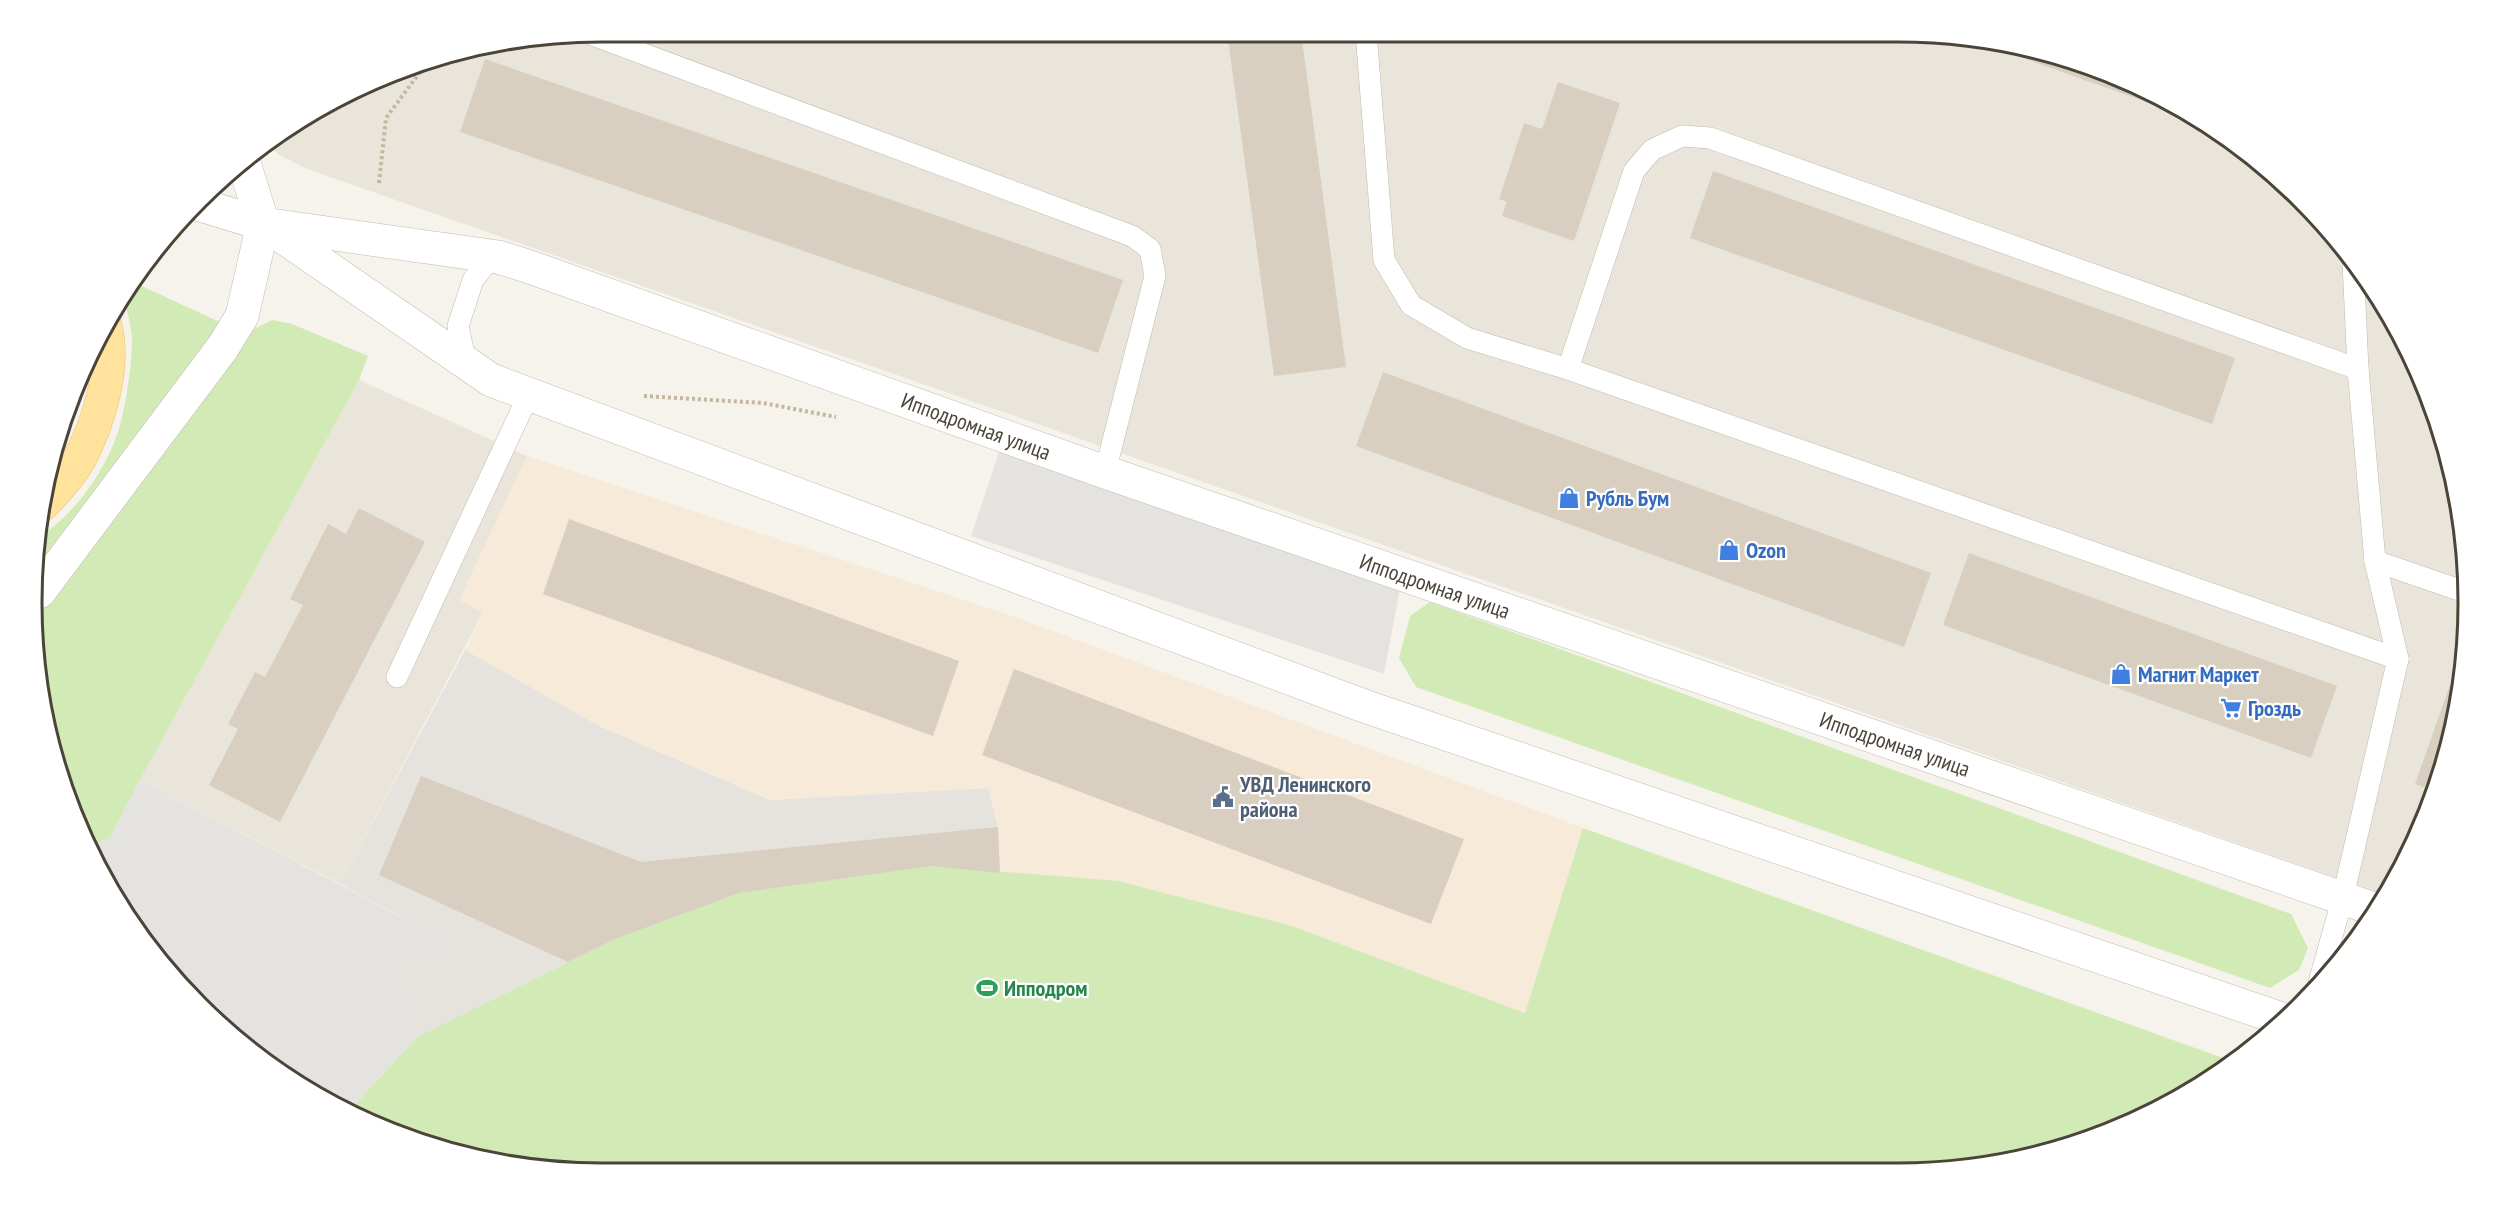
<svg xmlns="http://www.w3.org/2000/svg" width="2500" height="1205" font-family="'PT Sans Narrow',sans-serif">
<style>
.residential{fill:#eae5da}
.commercial{fill:#f7ead8}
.industrial{fill:#e6e2dd}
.green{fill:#d2eab5}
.parking{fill:#e5e3e0}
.building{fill:#d8cfc1}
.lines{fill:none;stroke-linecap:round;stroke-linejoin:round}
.service-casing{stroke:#c2bbae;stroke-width:22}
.tertiary-casing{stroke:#c2bbae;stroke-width:34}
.primary-casing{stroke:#e6c16a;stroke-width:34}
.path{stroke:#c4b79f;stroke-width:4;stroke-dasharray:3 3;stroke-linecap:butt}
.service{stroke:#fff;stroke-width:21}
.tertiary{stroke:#fff;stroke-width:33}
.primary{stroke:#ffe39c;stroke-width:33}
.labels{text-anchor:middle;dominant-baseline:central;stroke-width:4.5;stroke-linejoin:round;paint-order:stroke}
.street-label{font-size:22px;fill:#4b4439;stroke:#fff}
.shop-label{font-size:22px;font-weight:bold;fill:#366cbe;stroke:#fff;text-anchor:start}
.service-label{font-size:22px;font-weight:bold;fill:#4e5e75;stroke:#fff;text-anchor:start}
.leisure-label{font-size:22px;font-weight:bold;fill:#27864d;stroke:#fff;text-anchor:start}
.rim{fill:none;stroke:#4b4439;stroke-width:3}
</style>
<rect width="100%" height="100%" fill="#f6f3ec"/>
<g class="residential">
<path d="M603,32H1898L2009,43L2116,75L2215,128L2301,199L2372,286L2425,384L2458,491L2468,603L2457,714L2425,821L2383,894L307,169L279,155L267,143L419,62Z"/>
<path d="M359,380L527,456L460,600L483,612L340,884L140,780Z"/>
</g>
<path class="commercial" d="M527,456L1009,615L1583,828L1525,1013L1288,925L1118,881L1000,873L998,827L988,788L770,800L599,726L465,650L483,613L459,600Z"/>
<path class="industrial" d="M465,650L599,726L770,800L988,788L998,827L1000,873L931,866L615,939L417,1037L395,962L451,943L340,884Z"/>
<g class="green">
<path d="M133,282L224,324L40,570L41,536C75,513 103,474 117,435C125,413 131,368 132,345C133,329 126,311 124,295Z"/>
<path d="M272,320L292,324L368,356L359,380L140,780L110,838L91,845L89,852L36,677L39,614L236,349L250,331Z"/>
<path d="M1430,602L2291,914L2308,948L2299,970L2270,988L1416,687L1399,658L1410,616Z"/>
<path d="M1583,828L2234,1062L2116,1130L1972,1169L602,1173L491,1162L384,1130L349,1111L417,1037L615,939L739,893L930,866L1118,881L1289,925L1525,1013Z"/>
</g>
<g class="parking">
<path d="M1000,449L1400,588L1384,674L971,536Z"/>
<path d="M140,780L451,943L395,962L417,1037L349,1111L286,1077L199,1006L91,855V845L110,838Z"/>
</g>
<g class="building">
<path d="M886,32H900L889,38Z"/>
<path d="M1227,32H1301L1346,367L1274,376Z"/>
<path d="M1970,39L2009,43L2116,75L2205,123Z"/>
<path d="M485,59L1123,280L1098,353L460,132Z"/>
<path d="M1558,82L1620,103L1574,241L1502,216L1507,202L1499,199L1524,123L1542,129Z"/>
<path d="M1713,171L2235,358L2212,424L1690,238Z"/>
<path d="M1383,372L1931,573L1904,647L1356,446Z"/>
<path d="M359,508L425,542L280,822L209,785L238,729L228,724L255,672L265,677L303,605L290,599L328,524L346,534Z"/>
<path d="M569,519L959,661L933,736L543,594Z"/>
<path d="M1969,553L2337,686L2311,758L1943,625Z"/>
<path d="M1014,669L1464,839L1431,924L982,755Z"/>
<path d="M2451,682L2460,685L2457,714L2434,791L2415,784Z"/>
<path d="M421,776L641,862L998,827L1000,873L931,866L739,893L615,939L568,962L379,875Z"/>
</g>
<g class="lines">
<defs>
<g id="service">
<path d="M1366,32L1384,260L1411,305L1467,338L1568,369L2398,659"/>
<path d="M590,34L1132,236L1150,249L1155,276L1105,472"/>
<path d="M474,364L464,354L458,326L473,280L484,266L498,257"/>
<path d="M1568,369L1634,171L1652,150L1682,136L1710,138L2358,369"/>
<path d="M2375,561L2468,593"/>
<path d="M397,677L529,394"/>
<path d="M2319,982L2343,897L2398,659L2375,561L2358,369L2353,262"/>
</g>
<g id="tertiary">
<path d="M197,204L263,224L498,257L527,266L1105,472L2374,909"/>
<path d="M270,228L491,380L1364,706L2282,1019"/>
<path d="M39,592L223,347L242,316L263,224L243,160"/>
</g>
<path id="primary" d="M42,505C56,491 70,476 80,458C99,421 116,367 105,325"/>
</defs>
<use href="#service" class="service-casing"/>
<use href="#tertiary" class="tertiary-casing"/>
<use href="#primary" class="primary-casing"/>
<g class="path">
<path d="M379,183L386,118L429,60"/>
<path d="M644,396L763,403L836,417"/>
</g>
<use href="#service" class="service"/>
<use href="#tertiary" class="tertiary"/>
<use href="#primary" class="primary"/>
</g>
<defs>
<symbol id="shop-bare" viewBox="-9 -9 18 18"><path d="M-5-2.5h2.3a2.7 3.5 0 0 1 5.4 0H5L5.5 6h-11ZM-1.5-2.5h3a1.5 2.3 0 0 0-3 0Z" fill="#3f7fe0" stroke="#fff" stroke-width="2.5" paint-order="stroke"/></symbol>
<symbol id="supermarket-bare" viewBox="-9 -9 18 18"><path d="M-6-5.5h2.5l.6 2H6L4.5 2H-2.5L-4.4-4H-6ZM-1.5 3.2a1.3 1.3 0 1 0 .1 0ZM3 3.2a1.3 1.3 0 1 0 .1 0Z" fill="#3f7fe0" stroke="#fff" stroke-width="2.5" paint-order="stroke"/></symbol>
<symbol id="civic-bare" viewBox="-9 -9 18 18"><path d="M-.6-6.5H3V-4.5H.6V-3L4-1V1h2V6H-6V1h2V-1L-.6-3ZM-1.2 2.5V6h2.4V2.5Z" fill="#5c6f8a" stroke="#fff" stroke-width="2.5" paint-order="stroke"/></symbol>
<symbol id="stadium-bare" viewBox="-9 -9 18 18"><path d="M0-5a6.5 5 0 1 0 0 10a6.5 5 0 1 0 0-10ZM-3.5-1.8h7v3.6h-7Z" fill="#2e9e5b" stroke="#fff" stroke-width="2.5" paint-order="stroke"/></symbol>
</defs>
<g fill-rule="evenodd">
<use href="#shop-bare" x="1554" y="483" width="30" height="30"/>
<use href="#shop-bare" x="1714" y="535" width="30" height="30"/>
<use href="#shop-bare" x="2106" y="659" width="30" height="30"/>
<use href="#supermarket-bare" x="2216" y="693" width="30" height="30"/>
<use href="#civic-bare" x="1208" y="782" width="30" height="30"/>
<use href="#stadium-bare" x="972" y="973" width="30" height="30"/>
</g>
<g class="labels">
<g class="street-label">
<text transform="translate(976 426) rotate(20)">Ипподромная улица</text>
<text transform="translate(1435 586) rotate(19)">Ипподромная улица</text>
<text transform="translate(1895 744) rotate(19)">Ипподромная улица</text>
</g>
<g class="shop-label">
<text x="1586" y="498">Рубль Бум</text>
<text x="1746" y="550">Ozon</text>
<text x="2138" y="674">Магнит Маркет</text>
<text x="2248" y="708">Гроздь</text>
</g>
<g class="service-label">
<text x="1240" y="784">УВД Ленинского<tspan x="1240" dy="25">района</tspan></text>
</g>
<g class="leisure-label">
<text x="1004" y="988">Ипподром</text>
</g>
</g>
<path d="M0 0H2500V1205H0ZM602 42H1898A560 560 0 0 1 2458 602V603A560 560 0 0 1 1898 1163H602A560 560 0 0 1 42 603V602A560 560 0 0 1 602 42Z" fill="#fff" fill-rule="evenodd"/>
<path class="rim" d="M602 42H1898A560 560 0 0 1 2458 602V603A560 560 0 0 1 1898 1163H602A560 560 0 0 1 42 603V602A560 560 0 0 1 602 42Z"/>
</svg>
